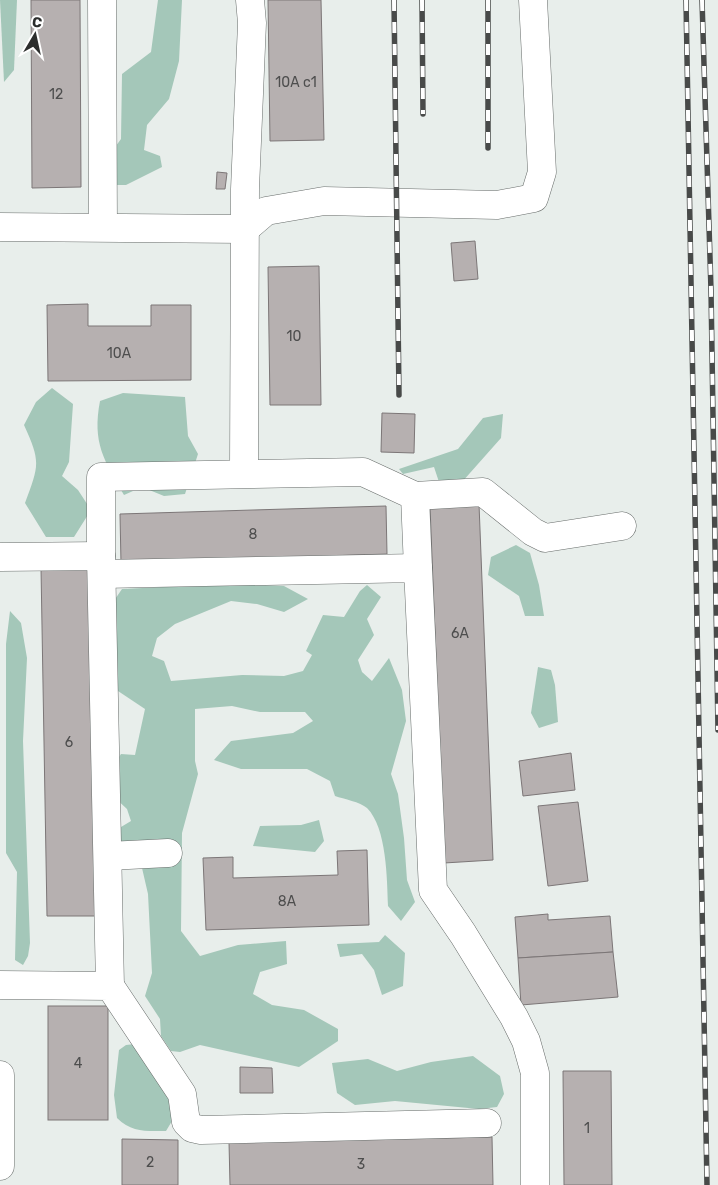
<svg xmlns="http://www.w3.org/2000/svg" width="718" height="1185" font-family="Rubik,sans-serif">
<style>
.forest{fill:#a4c7b9}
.building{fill:#b6b0b0;stroke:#7c7677}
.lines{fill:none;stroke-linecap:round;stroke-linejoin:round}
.minor-casing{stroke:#686d6b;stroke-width:29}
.major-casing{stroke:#686d6b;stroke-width:29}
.minor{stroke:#fff;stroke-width:28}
.major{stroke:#fff;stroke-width:28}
.rail-casing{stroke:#484a49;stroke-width:5.5}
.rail{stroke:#fff;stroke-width:4;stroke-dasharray:11;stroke-linecap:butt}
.labels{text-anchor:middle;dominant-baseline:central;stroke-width:4;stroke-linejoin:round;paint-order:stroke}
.number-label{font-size:14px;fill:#4e4e4e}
</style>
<rect width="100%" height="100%" fill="#e8eeeb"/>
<g class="forest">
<path d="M0,0H17L14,70L4,82Z"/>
<path d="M158,0H182L179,61L169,99L147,125L144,150L160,156L162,167L126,185H117L109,166L113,150L121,139L122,74L151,52Z"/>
<path d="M52,388L73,404L69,462L62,476L78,490L91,510L74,537H46L25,503C39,465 41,462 24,425L36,402Z"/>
<path d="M123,393L185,397L188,436L198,454L185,494L164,496L142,487L124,495C104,460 92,443 100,401Z"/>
<path d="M503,414L501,438L462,482L441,488L434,467L403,474L399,469L458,449L483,418Z"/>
<path d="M516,545L530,553L539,585L544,616H525L519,596L488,575L491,557Z"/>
<path d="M225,584L284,586L308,599L284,612L257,604L231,601L175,624L157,638L152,656L164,661L171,681L242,675L284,676L303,671L312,655L306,651L323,615L344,617L360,591L367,585L381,597L367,619L374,635L358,660L362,672L372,681L389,658L402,690L406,721L391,774L398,794L404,838L407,880L415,902L401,921L388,906C387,880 387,828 367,808C360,802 344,799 335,796L330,781L307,769H241L214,760L231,741L293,733L313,721L305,712H260L232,706L195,709V761L198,774L182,833L181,931L200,956L238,945L286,941L287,964L260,972L253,994L272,1005L304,1010L338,1029V1041L299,1067L200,1045L180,1052L171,1051L161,1036L160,1019L145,996L152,973L148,894L142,868L123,847L116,830L131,821L127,809L113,796L112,768L121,754L135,755L145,709L112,687L109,608L122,589Z"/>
<path d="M10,611L21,623L27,658L23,741L30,943L28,956L23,965L15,960L17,872L6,853V644Z"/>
<path d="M538,667L551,670L555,685L558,722L539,728L531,713Z"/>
<path d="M319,820L324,841L315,852L253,846L260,826L301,825Z"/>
<path d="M385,935L405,953L403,986L382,995L374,970L362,954L340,957L337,944L379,942Z"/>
<path d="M135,1044L174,1099L172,1121L166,1131C147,1131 132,1133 117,1118L114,1095L119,1050L126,1045Z"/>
<path d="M473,1056L500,1076L504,1094L497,1107L479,1109L395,1101L355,1105L337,1093L332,1063L368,1059L397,1071L431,1062Z"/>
</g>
<g class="building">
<path d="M31,0H80L81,187L32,188Z"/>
<path d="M268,0H321L324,140L270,141Z"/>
<path d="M217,172L227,173L225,189H216Z"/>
<path d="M475,241L478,279L454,281L451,243Z"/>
<path d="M319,266L321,405H270L268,267Z"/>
<path d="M88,304V326H151V305H191V380L48,381L47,305Z"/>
<path d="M382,413L415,414L414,453L381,452Z"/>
<path d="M479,504L493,860L444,863L430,506Z"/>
<path d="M386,506L387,554L121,563L120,514Z"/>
<path d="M92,567L97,916H47L41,568Z"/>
<path d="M571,753L575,790L523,796L519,761Z"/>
<path d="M578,802L588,881L548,886L538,806Z"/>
<path d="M367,850L369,925L206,930L203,858L233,857V878L338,875L337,851Z"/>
<path d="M548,914V920L610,916L613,952L518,958L515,917Z"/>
<path d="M613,952L618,997L521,1005L518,958Z"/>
<rect x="48" y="1006" width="60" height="114"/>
<path d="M240,1067L272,1068L273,1093H240Z"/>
<path d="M563,1071H611L612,1185H564Z"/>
<path d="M492,1137L493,1185H230L229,1142Z"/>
<path d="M122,1139L178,1140V1185H122Z"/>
</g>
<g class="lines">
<defs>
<g id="minor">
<path d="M102,0L103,227"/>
<path d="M0,227L245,229L266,211L324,201L497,205L534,198L542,172L533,0"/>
<path d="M244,473L245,189L252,23L250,0"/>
<path d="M415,496L483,492L533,532L545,538L622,526"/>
<path d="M101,556V477L363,472L415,496L418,568"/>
<path d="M0,557L101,556L110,986"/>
<path d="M103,574L418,568L433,890L463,934L514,1017L526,1041L535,1073V1185"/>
<path d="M108,856L168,853"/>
<path d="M0,985L110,986L182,1094L186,1122L192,1128L201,1130L487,1123"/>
</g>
<path id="major" d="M0,1075V1166"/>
</defs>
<use href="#minor" class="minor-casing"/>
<use href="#major" class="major-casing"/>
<use href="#minor" class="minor"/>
<use href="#major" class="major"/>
<defs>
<g id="rail">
<path d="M394,0L399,395"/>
<path d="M422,0L423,114"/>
<path d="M488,0V148"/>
<path d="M686,0L707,1185"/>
<path d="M702,0L711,290L718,730"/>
</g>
</defs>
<use href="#rail" class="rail-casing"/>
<use href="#rail" class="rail"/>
</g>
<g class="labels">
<g class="number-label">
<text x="296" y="82">10А с1</text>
<text x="56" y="94">12</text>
<text x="294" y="336">10</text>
<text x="119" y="353">10А</text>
<text x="253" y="534">8</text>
<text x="460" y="633">6А</text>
<text x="69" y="742">6</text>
<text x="287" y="901">8А</text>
<text x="78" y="1063">4</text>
<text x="587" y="1128">1</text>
<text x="150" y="1162">2</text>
<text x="361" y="1164">3</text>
</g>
</g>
<g transform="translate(35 35) rotate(9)" stroke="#ffffff" stroke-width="4" paint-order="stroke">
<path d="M0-4L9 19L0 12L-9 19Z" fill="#2c2e2d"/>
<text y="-8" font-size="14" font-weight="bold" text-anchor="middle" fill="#2c2e2d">С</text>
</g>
</svg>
